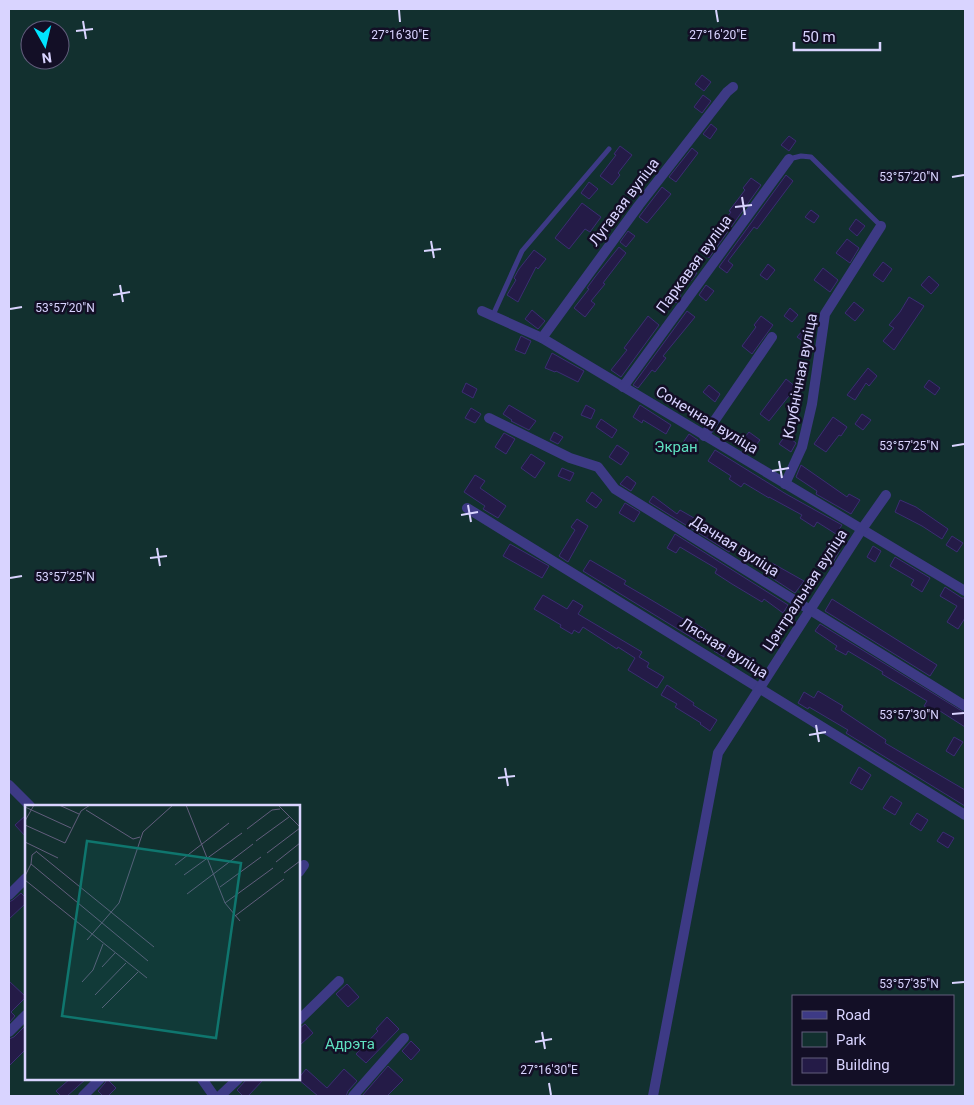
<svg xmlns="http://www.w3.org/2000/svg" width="974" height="1105" font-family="Roboto,sans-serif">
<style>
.green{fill:#12302f;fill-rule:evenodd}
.building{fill:#241b47;stroke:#3b2d73}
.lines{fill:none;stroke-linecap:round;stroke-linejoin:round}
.service{stroke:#3d3a85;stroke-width:5}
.minor{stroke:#3d3a85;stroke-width:10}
.ticks{fill:none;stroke:#d9d4ff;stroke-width:2}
.labels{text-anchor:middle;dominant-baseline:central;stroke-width:5;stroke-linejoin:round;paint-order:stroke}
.street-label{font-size:15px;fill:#d9d4ff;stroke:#130f26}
.park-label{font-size:15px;fill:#5fe0c0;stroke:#130f26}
.inset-road{fill:none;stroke:#625e7d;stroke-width:1}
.view{fill:#0f766e;fill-opacity:0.15;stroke:#0f766e;stroke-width:2.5}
.inset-edge{fill:none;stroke:#d9d4ff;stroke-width:2.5}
.ticks-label{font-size:12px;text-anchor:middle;fill:#d9d4ff;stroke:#130f26;stroke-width:5;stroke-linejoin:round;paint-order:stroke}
</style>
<rect width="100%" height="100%" fill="#130f26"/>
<path class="green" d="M9,9H965V1096H9ZM30,30H60V60H30ZM26,806H299V1079H26ZM793,996H953V1084H793Z"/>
<g class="building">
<path d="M702,75L711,82L704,91L695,84Z"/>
<path d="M703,95L711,101L702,113L694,107Z"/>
<path d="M711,124L717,129L710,139L703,134Z"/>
<path d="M789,136L796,141L789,151L781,145Z"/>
<path d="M620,146L632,155L618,173L620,175L612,185L600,176L616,155L614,154Z"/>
<path d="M692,148L698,153L676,182L669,177Z"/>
<path d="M786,175L793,181L757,229L754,227L728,261L733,265L727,273L719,267Z"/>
<path d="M751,178L761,185L709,258L701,252L731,212L729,211L745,190L743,188Z"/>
<path d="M589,182L598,189L589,199L581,193Z"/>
<path d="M662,187L671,194L647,223L639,217Z"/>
<path d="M582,203L601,217L590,232L585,229L569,249L555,238Z"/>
<path d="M811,210L819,216L814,223L805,217Z"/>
<path d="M856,219L865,226L857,236L849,229Z"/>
<path d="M628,231L635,236L626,247L620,242Z"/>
<path d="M847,239L859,248L850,263L836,253Z"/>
<path d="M619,247L626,253L603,283L605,284L591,301L595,304L585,317L574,308L589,289L587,288L595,277Z"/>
<path d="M534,250L546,259L538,269L536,267L518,302L507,295L516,280L514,278L519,269Z"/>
<path d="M883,262L892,269L883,282L873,275Z"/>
<path d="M768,264L775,270L767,280L760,275Z"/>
<path d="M688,266L697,273L691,281L682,274Z"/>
<path d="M823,268L838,280L830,292L814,280Z"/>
<path d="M929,276L939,285L931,294L921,285Z"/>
<path d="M706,285L714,291L706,301L699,295Z"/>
<path d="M672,288L681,295L676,303L667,295Z"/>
<path d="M909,297L924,306L894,350L883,341L894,328L889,325L900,312Z"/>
<path d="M854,302L864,310L855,321L845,313Z"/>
<path d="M790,308L798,315L792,322L784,316Z"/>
<path d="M532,310L545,321L538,329L525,319Z"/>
<path d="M687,311L695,317L663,356L666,358L655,372L652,370L638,388L633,385Z"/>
<path d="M648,316L659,325L621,377L611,370L627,350L624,348Z"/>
<path d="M761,316L773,325L752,354L742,346L756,327L754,325Z"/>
<path d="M803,330L813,338L807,344L797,337Z"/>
<path d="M521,336L531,341L525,354L515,350Z"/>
<path d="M552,353L584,371L578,382L556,371L555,372L545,368Z"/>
<path d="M868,368L877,376L869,386L866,383L855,400L847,395Z"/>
<path d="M786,379L796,387L769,421L760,414Z"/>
<path d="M929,380L940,388L935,395L924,387Z"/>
<path d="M466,383L477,389L473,398L462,392Z"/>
<path d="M709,385L720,394L715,402L703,392Z"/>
<path d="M509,405L536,421L529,430L511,421L512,420L503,414Z"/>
<path d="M586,405L595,410L591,419L581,415Z"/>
<path d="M640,405L671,425L666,434L643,420L642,423L633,417Z"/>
<path d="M471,408L481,414L475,423L465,418Z"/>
<path d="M862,414L871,420L863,430L855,424Z"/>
<path d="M833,417L847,427L841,436L839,435L826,452L814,444Z"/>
<path d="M601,419L617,430L612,438L596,427Z"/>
<path d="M554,432L563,437L558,444L550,440Z"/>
<path d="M749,432L760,440L752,450L741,442Z"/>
<path d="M504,433L515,439L506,454L495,447Z"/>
<path d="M689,434L698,440L689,453L680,447Z"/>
<path d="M786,435L796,443L791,452L779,444Z"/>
<path d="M617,445L629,453L621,465L609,457Z"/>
<path d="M715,450L786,494L842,525L836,534L817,522L814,527L800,518L802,515L769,497V498L744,483L741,487L729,479L731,476L708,461Z"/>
<path d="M531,454L545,463L535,478L521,468Z"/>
<path d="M801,465L847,497L849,494L860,500L851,514L816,494L817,491L796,477Z"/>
<path d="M562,468L574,473L570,481L558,476Z"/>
<path d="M475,475L485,481L480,488L506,506L498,518L483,509L485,506L464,492Z"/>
<path d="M627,476L636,483L631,491L620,484Z"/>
<path d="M592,492L602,500L596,508L586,501Z"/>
<path d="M653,496L677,514L680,510L701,522L702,520L714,528L713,530L735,543L729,552L649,502Z"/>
<path d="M900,500L916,507L948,529L942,539L922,526L895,512Z"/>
<path d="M625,503L640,512L634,522L619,513Z"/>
<path d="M577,519L588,526L568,562L559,556L575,530L571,527Z"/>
<path d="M675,534L788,605L783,613L764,599L762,602L732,584L715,573L717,569L680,547L676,553L667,548Z"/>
<path d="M952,536L963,543L957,552L946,545Z"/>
<path d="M829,543L840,550L833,562L822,555Z"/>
<path d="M510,544L549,566L542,578L503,556Z"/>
<path d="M873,546L881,551L875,562L867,557Z"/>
<path d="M895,557L930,578L922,592L911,585L914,580L890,566Z"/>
<path d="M590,560L626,581L624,584L648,598L685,620L686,618L706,630L699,642L583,571Z"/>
<path d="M772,563L804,581L795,593L766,574Z"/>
<path d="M945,587L962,598H965V618L958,629L947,622L957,606L940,596Z"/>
<path d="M543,595L567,609L573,600L583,606L578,614L642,652L639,657L649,663L647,667L664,677L657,688L628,670L635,658L618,647L617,649L583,627L579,633L574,630L572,634L560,627L561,625L534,609Z"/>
<path d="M832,599L937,665L930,676L825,611Z"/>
<path d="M820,624L965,713V727L940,711L938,715L924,706L927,701L882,674L883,672L848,651L846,655L835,649L837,646L815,631Z"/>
<path d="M720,641L730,646L724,657L714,651Z"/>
<path d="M747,656L756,661L750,671L741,666Z"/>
<path d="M667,685L694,703L693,705L717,720L710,731L700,724L701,723L675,707L677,704L661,695Z"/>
<path d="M818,691L843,706L841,710L886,740L885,743L965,790V806L846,733L848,730L809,707L808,709L798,703L804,692L814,698Z"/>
<path d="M954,737L963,742L954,756L946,751Z"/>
<path d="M859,767L871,775L862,790L850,783Z"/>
<path d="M891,796L902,803L895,815L883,808Z"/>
<path d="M917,813L928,820L921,831L910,824Z"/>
<path d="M26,815V837L15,825Z"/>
<path d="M943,832L954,838L948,848L937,841Z"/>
<path d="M21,893L26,898V903L9,919V902L13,900Z"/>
<path d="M9,981L26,997L11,1012L15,1016L9,1023Z"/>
<path d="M347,984L359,997L348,1007L336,994Z"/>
<path d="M387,1017L399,1029L366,1063L356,1054L378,1031L376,1029Z"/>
<path d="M305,1024L313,1033L299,1046V1029Z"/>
<path d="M25,1026L26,1028V1049L9,1066V1039L14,1037Z"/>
<path d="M411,1041L420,1050L411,1060L402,1051Z"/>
<path d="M388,1066L403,1080L387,1096H362Z"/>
<path d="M306,1069L327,1088L344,1069L357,1081L348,1091L346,1096H318L298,1079Z"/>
<path d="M70,1079H86L67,1096H61L56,1091Z"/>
<path d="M107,1079L116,1088L108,1096H103L98,1091L105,1083Z"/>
<path d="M247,1079H264L248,1096H243L237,1090Z"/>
</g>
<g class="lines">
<g class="service">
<path d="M789,159L801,156L811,157L881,226"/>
<path d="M493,315L522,251L609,149"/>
</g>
<g class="minor">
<path d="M482,311L542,338L965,591"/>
<path d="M542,338L639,205L727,92L733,87"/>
<path d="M623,387L789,159"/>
<path d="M489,418L570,458L598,467L615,489L965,706"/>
<path d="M704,436L772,337"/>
<path d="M785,484L802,447L812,404L825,314L881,226"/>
<path d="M467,508L965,815"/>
<path d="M9,785L30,806"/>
<path d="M299,872L304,865"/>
<path d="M9,895L26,878"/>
<path d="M299,1020L339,981"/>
<path d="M9,1032L26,1015"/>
<path d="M202,1079L214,1096"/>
<path d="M83,1096L100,1079"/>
<path d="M220,1096L238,1079"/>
<path d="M353,1096L404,1038"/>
<path d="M653,1096L718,753L862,529L886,495"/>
</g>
</g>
<path class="ticks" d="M399,10L400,22M716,10L718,22M83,21L86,39M76,31L93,29M952,177L964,175M742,197L745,215M735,207L752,205M431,241L434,258M424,251L441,249M120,285L123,302M113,295L130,292M10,309L22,307M952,446L964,444M779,461L782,478M772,471L789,468M468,505L471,522M461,515L478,512M157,548L160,566M150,558L167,556M10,578L22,576M952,714L964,713M816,725L819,742M809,735L826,732M505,768L508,786M498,778L515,776M952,983L964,982M542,1032L545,1049M535,1042L552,1039M549,1083L551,1095"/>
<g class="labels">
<g class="street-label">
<text transform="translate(624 202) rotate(-53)">Лугавая вуліца</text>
<text transform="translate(694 264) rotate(-54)">Паркавая вуліца</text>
<text transform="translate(800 376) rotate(-79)">Клубнічная вуліца</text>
<text transform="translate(707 420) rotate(31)">Сонечная вуліца</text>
<text transform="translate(735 546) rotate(32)">Дачная вуліца</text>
<text transform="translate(805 590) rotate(-57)">Цэнтральная вуліца</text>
<text transform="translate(724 648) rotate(32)">Лясная вуліца</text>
</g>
<g class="park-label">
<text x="676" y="447">Экран</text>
<text x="350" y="1044">Адрэта</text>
</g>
</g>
<g transform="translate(25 805)">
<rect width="275" height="275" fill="#130f26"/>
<path d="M0,0H275V275H0Z" fill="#12302f"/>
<path class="inset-road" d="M34,0L54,9M161,0L200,98L215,116M253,0L275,22M0,2L46,23M61,5L108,34L115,32M0,16L9,0M0,20L40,38L56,6L65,0M222,24L247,5L255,4M231,36L264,12M0,37L33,53M12,47L129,142M242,48L275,23M251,57L275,38M6,59L7,50L12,46M150,60L204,18M259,68L275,56M159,70L217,28M0,71L6,59L123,156M0,75L122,173M195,82L236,52M162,89L228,39M200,98L248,63M210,111L259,74M62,135L94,98L118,27L148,0M77,162L90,148M57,177L68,165L78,139M70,190L101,158M77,203L113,167"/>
<path class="view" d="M62,36L216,58L191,233L37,211Z"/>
<rect width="275" height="275" class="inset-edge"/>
</g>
<g class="ticks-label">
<text x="400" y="39">27°16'30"E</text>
<text x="718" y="39">27°16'20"E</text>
<text x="909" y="181">53°57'20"N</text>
<text x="65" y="312">53°57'20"N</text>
<text x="909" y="450">53°57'25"N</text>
<text x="65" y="581">53°57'25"N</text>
<text x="909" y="719">53°57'30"N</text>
<text x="909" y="988">53°57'35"N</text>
<text x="549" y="1074">27°16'30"E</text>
</g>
<rect width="974" height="1105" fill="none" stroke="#d9d4ff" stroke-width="20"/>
<rect x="792" y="995" width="162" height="90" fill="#130f26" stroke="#625e7d"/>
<rect x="802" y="1011" width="25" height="8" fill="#3d3a85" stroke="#625e7d"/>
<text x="836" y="1020" font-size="15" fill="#d9d4ff">Road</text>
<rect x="802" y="1032" width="25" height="15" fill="#12302f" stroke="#625e7d"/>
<text x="836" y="1045" font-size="15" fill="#d9d4ff">Park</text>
<rect x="802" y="1058" width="25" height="15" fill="#241b47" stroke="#625e7d"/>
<text x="836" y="1070" font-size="15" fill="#d9d4ff">Building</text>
<g transform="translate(45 45) rotate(172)"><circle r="24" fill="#130f26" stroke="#625e7d"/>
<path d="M0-4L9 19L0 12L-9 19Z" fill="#00e5ff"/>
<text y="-8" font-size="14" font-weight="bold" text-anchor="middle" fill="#d9d4ff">N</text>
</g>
<path d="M794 42v8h86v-8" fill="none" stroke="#d9d4ff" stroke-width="2.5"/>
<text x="802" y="42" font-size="15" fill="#d9d4ff" stroke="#130f26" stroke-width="4" paint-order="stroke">50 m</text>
</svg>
